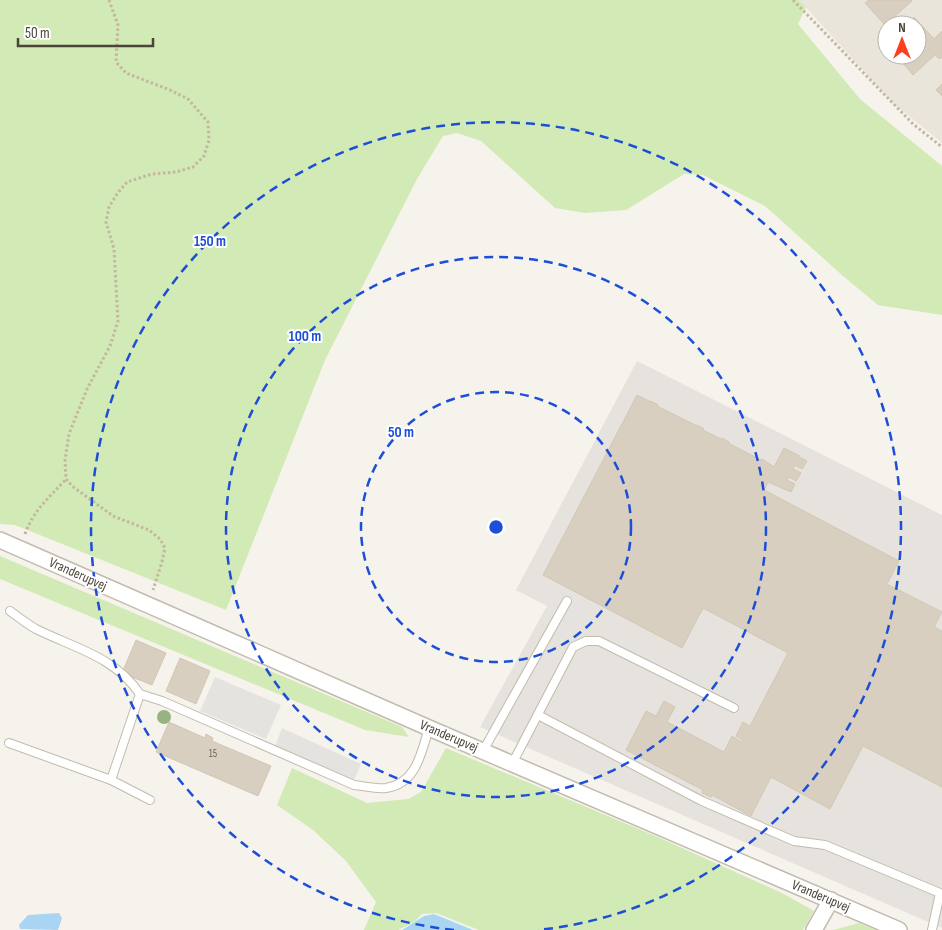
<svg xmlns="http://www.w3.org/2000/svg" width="942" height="930" font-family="'Sofia Sans Condensed',sans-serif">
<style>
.residential{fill:#eae5da;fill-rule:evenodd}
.industrial{fill:#e6e2dd}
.green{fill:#d2eab5}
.parking{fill:#e5e3e0}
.water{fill:#a9d4f2}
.building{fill:#d8cfc1;stroke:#d3c7b4}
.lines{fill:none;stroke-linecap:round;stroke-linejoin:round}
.lane-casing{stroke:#c2bbae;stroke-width:10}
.street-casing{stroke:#c2bbae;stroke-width:18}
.path{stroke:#c4b79f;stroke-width:3;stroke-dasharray:2.5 2.5;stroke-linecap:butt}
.lane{stroke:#fff;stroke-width:8}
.street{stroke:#fff;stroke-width:15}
.tree{fill:#97b381}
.ring{fill:none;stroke:#1d4ed8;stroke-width:2.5;stroke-dasharray:9 6}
.labels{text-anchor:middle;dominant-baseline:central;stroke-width:4;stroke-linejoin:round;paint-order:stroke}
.number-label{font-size:11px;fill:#6e675b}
.street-label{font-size:14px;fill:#4b4439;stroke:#fff}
.centre{fill:#1d4ed8;stroke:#fff;stroke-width:2.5}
.ring-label{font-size:15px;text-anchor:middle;font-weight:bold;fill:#1d4ed8;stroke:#fff;stroke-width:4;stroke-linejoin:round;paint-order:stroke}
</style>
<rect width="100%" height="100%" fill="#f6f3ec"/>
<path class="residential" d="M799,0H942V143L894,104ZM887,25H917V55H887Z"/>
<path class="industrial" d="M637,361L942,515V928L480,727L547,606L516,590Z"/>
<g class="green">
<path d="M0,0H799L806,7L798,24L860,99L942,166V315L878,305L843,276L765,206L703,175L684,174L626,210L585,213L555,208L481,141L457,133L443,136L417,179L325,360L226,610L15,525L0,524Z"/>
<path d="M0,556L402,727L409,737L365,730L0,579Z"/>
<path d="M446,748L660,838L784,894L814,911L803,930H479L436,913L422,914L414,922L398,930H364L376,902L346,861L313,830L277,805L292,768L367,803L408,799L421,792Z"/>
<path d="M859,923L875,930H833Z"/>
</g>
<g class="parking">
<path d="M215,677L281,705L266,739L200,711Z"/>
<path d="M282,728L361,764L351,787L273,752Z"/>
</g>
<g class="water">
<path d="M59,913L62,918L58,930L20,929L19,925L28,915Z"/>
<path d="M434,914L473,930H402L424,916Z"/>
</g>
<g class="building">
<path d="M869,0H910L912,1L885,25L865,3Z"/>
<path d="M914,17L934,39L942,31V57L940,59L935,55L913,75L903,63L909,58L906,55H917V25H906Z"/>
<path d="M942,84V96L936,90Z"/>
<path d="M637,395L651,402V401L658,405L657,406L697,426V425L704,429L703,430L721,439L722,438L729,442L728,443L761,460L762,459L774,467L784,448L800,456L799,457L807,461L802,469L795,465L793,469L801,473L796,481L789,477L787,480L795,484L791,492L768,482L764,490L899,561L887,584L942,612L934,627L942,631V787L863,746L830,809L771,777L751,816L712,795L711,797L702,793L703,790L626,750L646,711L656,716L664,701L675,707L667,722L724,752L732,736L742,742L743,740L736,736L743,722L750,726L788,653L703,608L682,648L543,575Z"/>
<path d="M136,640L166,653L152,685L122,673Z"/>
<path d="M180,658L210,671L196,704L166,691Z"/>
<path d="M169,722L205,738L206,734L213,738L212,741L271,766L258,796L156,752Z"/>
</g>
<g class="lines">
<defs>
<g id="lane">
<path d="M10,611C18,617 27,624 36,629C74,648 114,656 140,694"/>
<path d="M538,715L702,801L794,841L825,845L940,893L932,930"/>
<path d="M9,743L111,780L140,694L162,701L354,785C364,786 376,789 386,788C417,783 421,753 429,728"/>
<path d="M483,751L567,601"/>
<path d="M512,764L573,647L586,641H599L734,708"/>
<path d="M111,780L150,800"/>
</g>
<g id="street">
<path d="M0,540L429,728L899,930"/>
<path d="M814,930L831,900"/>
</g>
</defs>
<use href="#lane" class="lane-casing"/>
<use href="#street" class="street-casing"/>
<g class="path">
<path d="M109,0L118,25L116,62L126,73L170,90L188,99L208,122L209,140L204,156L193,167L176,172L152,174L127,182L117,194L109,207L106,222L114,249L118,321L110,346L87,389L69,434L65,460L66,479L72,486L113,516L149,530L160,539L165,548L162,562L153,590"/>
<path d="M793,0L913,124L942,147"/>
<path d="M25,534C34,509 50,497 66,479"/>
</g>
<use href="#lane" class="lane"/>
<use href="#street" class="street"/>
</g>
<circle class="tree" cx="164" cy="717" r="7"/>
<g class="ring">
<circle cx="496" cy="527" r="135"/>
<circle cx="496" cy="527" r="270"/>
<path d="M454 930A405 405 0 1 1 538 930"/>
</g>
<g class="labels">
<g class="number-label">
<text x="213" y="753">15</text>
</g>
<g class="street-label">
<text transform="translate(78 574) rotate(24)">Vranderupvej</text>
<text transform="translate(449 736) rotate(23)">Vranderupvej</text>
<text transform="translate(821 896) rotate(23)">Vranderupvej</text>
</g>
</g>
<circle cx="496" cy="527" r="8" class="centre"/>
<g class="ring-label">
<text x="210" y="246">150 m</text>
<text x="305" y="341">100 m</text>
<text x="401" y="437">50 m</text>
</g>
<g transform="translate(902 40)"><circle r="24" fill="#ffffff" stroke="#b7b4b0"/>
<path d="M0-4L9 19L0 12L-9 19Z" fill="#fc3f1d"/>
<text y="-8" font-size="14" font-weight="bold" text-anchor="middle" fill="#4b4439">N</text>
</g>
<path d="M18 38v8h135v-8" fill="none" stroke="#4b4439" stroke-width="2.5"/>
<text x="25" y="38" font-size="15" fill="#4b4439" stroke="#ffffff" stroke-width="4" paint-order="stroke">50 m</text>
</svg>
